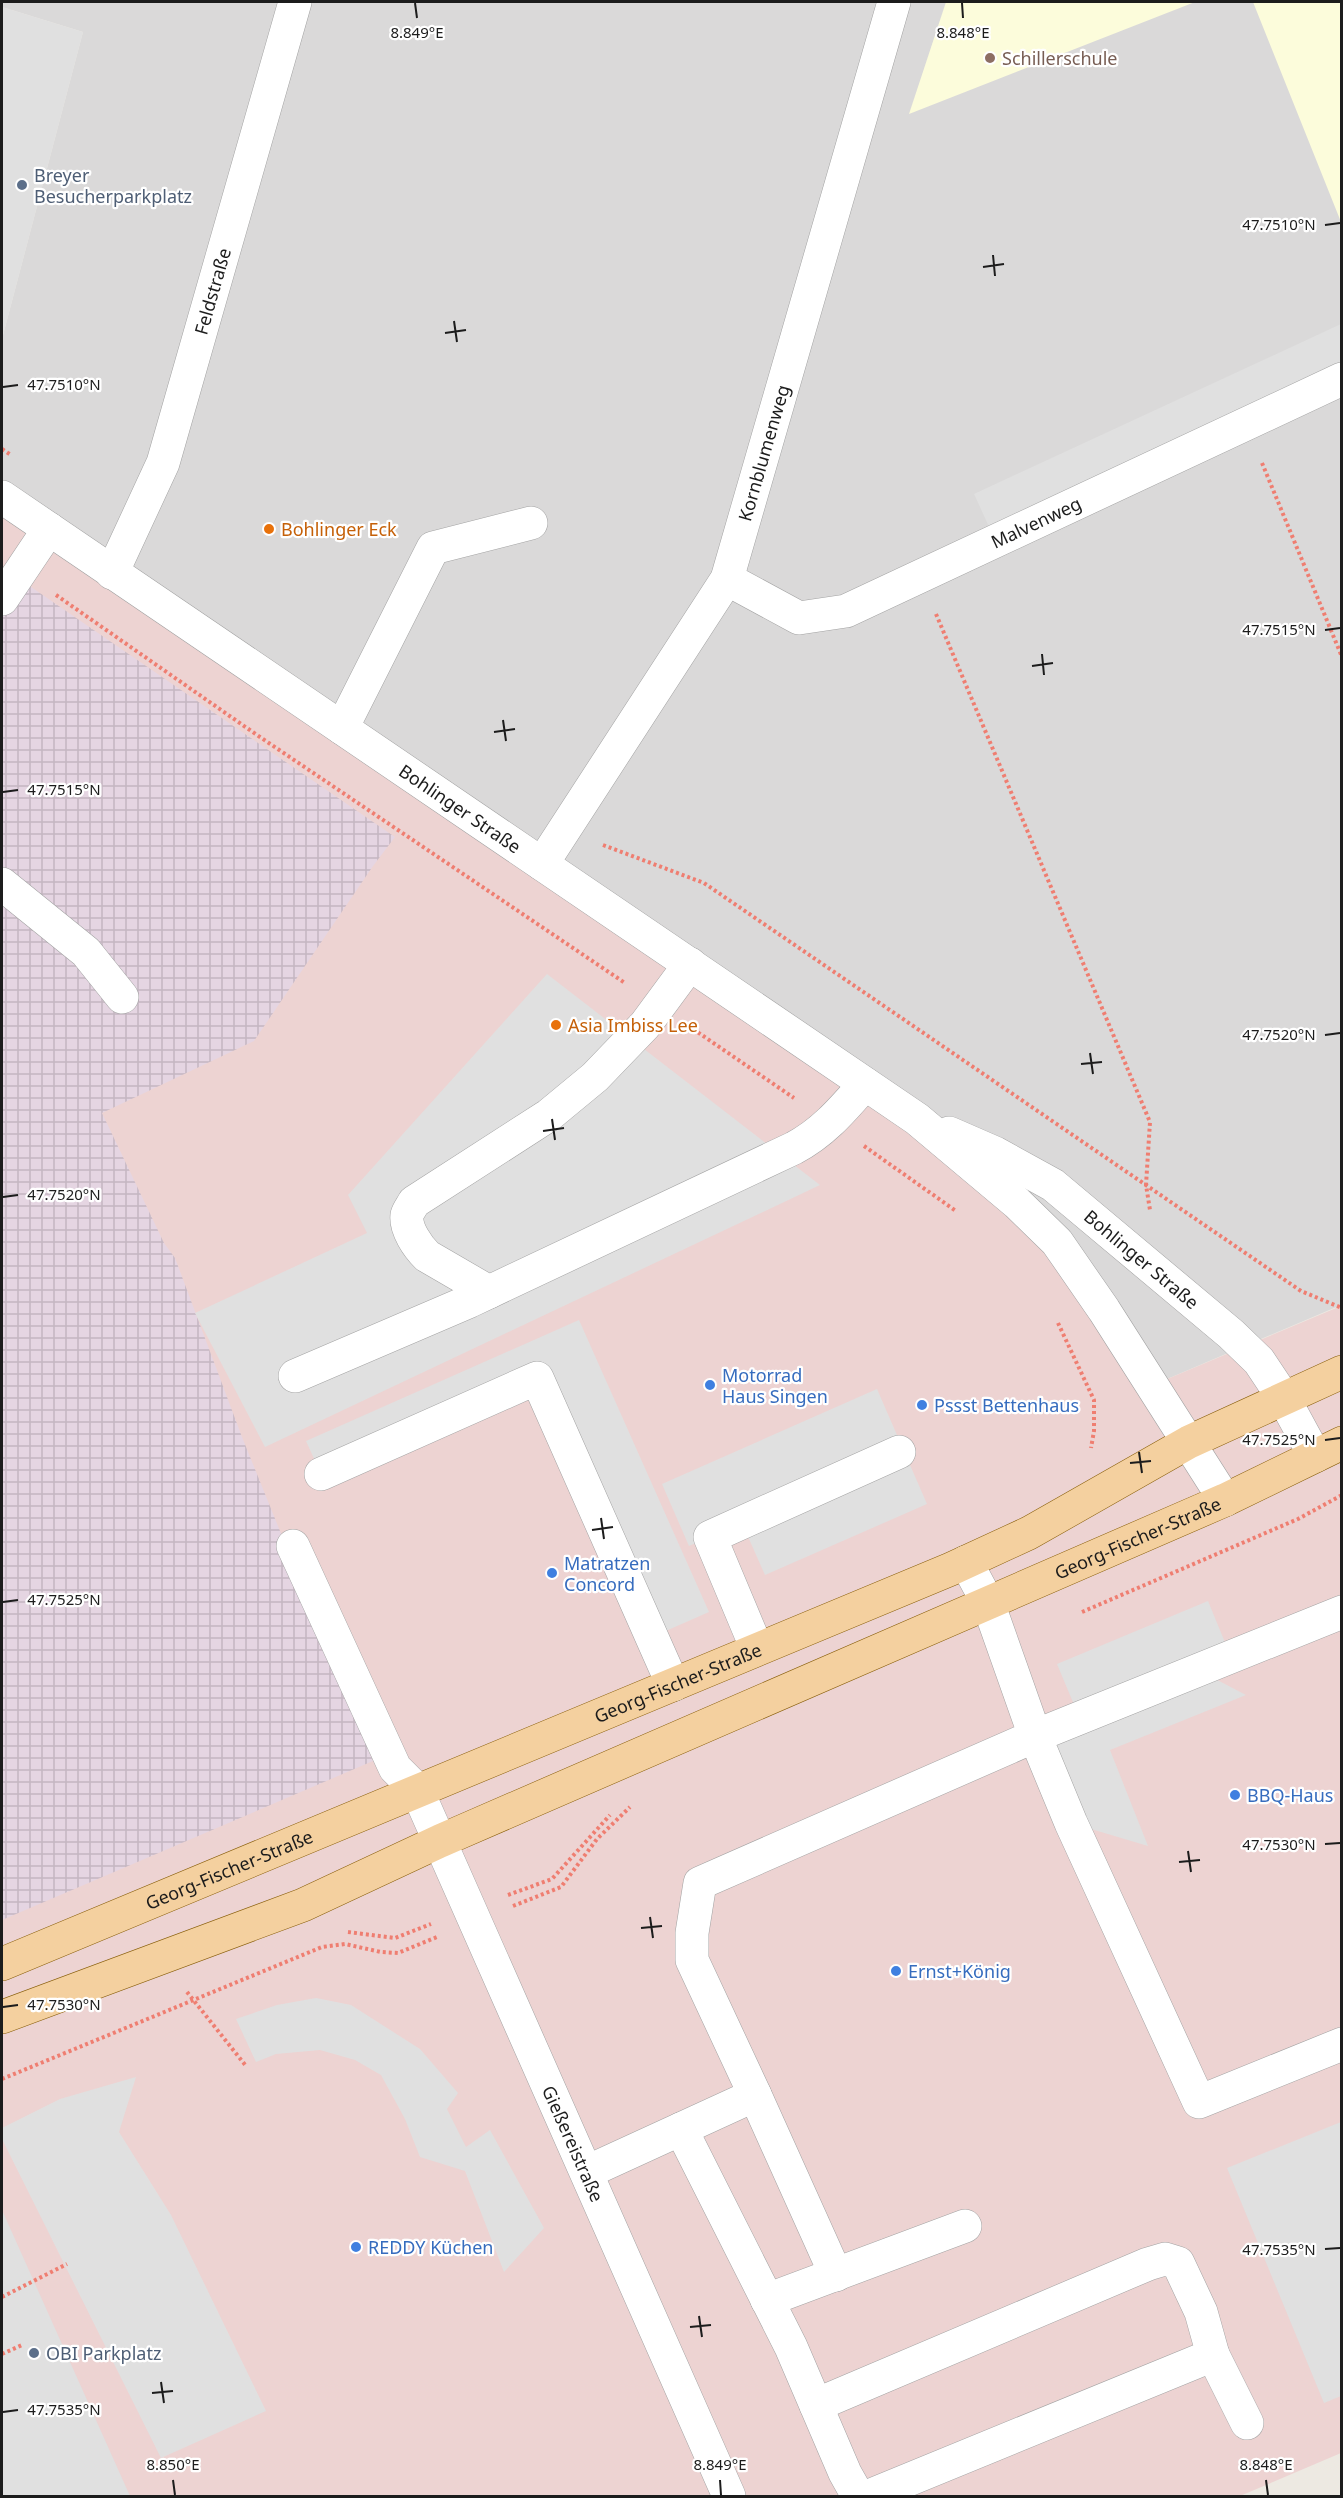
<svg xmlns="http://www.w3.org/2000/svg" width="1343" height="2498" font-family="'Noto Sans',sans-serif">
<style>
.residential{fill:#dad9d9}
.commercial{fill:#edd3d2}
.industrial{fill:url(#industrial-grid)}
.education{fill:#fcfcdb}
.parking{fill:#e0e0e0}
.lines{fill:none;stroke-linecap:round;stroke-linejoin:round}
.minor-casing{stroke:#a3a3a3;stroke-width:34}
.major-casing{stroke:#895f0b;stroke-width:34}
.path{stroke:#ef7e71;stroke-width:4;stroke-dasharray:3 3;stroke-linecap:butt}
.minor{stroke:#fff;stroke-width:33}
.major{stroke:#f4d09f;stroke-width:33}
.ticks{fill:none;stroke:#1c1c1c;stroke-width:2}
.education-dot{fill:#8d6e63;stroke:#fff;stroke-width:2}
.service-dot{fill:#5c6f8a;stroke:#fff;stroke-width:2}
.food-dot{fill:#e8710a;stroke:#fff;stroke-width:2}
.shop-dot{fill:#3f7fe0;stroke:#fff;stroke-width:2}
.labels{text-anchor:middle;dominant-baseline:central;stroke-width:4.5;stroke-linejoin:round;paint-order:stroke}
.education-label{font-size:18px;fill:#785e54;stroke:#fff;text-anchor:start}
.service-label{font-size:18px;fill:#4e5e75;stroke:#fff;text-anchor:start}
.street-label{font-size:18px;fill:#1c1c1c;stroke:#fff}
.food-label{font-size:18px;fill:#c56008;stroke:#fff;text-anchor:start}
.shop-label{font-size:18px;fill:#366cbe;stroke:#fff;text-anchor:start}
.ticks-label{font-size:15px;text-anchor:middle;fill:#1c1c1c;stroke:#fff;stroke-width:4.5;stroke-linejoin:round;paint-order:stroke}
</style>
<defs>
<pattern id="industrial-grid" width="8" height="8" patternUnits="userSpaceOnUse" patternTransform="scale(1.5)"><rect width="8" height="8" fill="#e5d5e2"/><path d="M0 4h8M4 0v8" fill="none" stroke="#c4b6c1"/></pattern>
</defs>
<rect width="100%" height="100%" fill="#ede9e2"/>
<path class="residential" d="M2,2H1341V1305L1153,1385L2,498V339L83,32L2,7Z"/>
<path class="commercial" d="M2,497L1017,1203L1153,1385L1341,1306V2453L1240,2496H2Z"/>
<path class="industrial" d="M2,567L395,837L373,866L254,1041L102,1113L164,1243L175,1258L242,1437L373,1761L2,1920Z"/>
<g class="education">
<path d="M946,2H1195L909,114Z"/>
<path d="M1253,2H1341V222Z"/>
</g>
<g class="parking">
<path d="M2,7L83,32L2,339Z"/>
<path d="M1341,324V367L990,529L974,494Z"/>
<path d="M547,974L820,1185L265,1447L195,1313L367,1233L348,1195Z"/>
<path d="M579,1320L709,1612L652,1637L537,1378L321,1474L306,1441Z"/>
<path d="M877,1389L927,1504L765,1575L742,1523L689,1546L662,1484Z"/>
<path d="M1208,1601L1231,1657L1200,1671L1246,1695L1110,1750L1148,1846L1071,1823L1035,1736L1080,1719L1057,1664Z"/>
<path d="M316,1998L351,2005L420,2049L458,2093L447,2109L466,2147L490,2130L544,2228L504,2272L465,2171L420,2157L405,2119L381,2075L355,2060L320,2050L276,2054L256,2062L236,2019L277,2005Z"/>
<path d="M136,2077L119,2132L171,2215L266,2411L161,2458L2,2139V2128L60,2099Z"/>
<path d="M1341,2122V2396L1324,2403L1227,2168Z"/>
<path d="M2,2210L130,2496H2Z"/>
</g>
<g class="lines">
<defs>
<g id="minor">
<path id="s1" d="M2,497L917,1119L1017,1203L1057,1242L1104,1310L1225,1500"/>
<path id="s2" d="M112,573L163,463L295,2"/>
<path id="s3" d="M727,579L799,618L846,611L1342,379"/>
<path d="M2,599L49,529"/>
<path d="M342,728L433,548L531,523"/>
<path id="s4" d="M542,864L727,579L894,2"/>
<path d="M2,884L86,952L122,997"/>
<path id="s5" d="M949,1133L995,1153L1053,1185L1231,1334L1259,1361L1283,1397L1315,1456"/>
<path d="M489,1292L427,1256C418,1247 405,1229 407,1215C408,1211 412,1206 414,1202L549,1115L595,1077L645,1025L690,964"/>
<path d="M295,1376L470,1301L794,1148C824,1132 843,1109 865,1084"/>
<path d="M321,1474L537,1378L673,1685"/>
<path id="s6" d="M293,1546L395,1768L417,1790L729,2496"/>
<path d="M1342,1612L1035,1736L1071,1823L1199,2102L1342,2044"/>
<path d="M757,1649L710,1537L899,1452"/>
<path d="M755,2095L836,2275"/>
<path d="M681,2129L791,2347L845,2473L858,2496"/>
<path d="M587,2172L755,2095L692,1960V1933L700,1883L1035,1736L988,1603L966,1562"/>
<path d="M767,2300L965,2226"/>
<path d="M1213,2355L1247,2423"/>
<path d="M816,2405L1148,2264L1165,2259L1178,2263L1201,2312L1213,2355L869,2496"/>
</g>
<g id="major">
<path id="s7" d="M2,1964L951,1569L1029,1533L1189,1442L1342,1372"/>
<path id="s8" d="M2,2017L303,1905L440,1841L1225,1500L1342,1443"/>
</g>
</defs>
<use href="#minor" class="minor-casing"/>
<use href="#major" class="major-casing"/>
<g class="path">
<path d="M2,449L11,455"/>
<path d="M1262,463L1342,657"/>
<path d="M56,595L257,735L625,983"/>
<path d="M936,614L1150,1122L1146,1185L1150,1210"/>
<path d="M603,845L704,883L1301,1291L1342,1308"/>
<path d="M693,1029L794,1098"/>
<path d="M864,1146L956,1211"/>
<path d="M1058,1323L1094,1400V1431L1091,1448"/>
<path d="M1082,1612L1298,1519L1342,1495"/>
<path d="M508,1895L552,1879L610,1815"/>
<path d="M513,1906L561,1887L597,1839L630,1807"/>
<path d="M348,1932L395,1938L431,1924"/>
<path d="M187,1992L246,2066"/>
<path d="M2,2079L322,1947L345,1944L381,1952L398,1953L437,1937"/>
<path d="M2,2297L67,2264"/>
<path d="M2,2354L22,2345"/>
</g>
<use href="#minor" class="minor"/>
<use href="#major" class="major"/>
</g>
<path class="ticks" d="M415,3L417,18M962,3L963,18M1325,225L1340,223M993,255L995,276M983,267L1004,264M454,321L457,342M445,333L466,330M3,387L18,385M1325,630L1340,628M1042,654L1044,675M1032,666L1053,663M503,720L506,741M494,732L515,729M3,792L18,790M1325,1035L1340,1033M1090,1053L1093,1074M1081,1064L1102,1062M552,1119L555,1140M543,1131L564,1128M3,1197L18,1195M1325,1440L1340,1438M1139,1452L1142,1473M1130,1463L1151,1461M601,1518L604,1539M592,1530L613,1527M3,1602L18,1600M1325,1844L1340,1843M1188,1851L1191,1872M1179,1862L1200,1860M650,1917L653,1938M641,1928L662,1926M3,2007L18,2005M1325,2249L1340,2248M699,2316L702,2337M690,2327L711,2325M161,2382L164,2403M152,2393L173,2391M3,2412L18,2410M173,2480L175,2495M720,2480L721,2495M1266,2480L1268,2495"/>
<circle class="education-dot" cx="990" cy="58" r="6"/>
<g class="service-dot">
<circle cx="22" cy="185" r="6"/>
<circle cx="34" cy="2353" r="6"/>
</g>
<g class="food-dot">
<circle cx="269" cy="529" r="6"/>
<circle cx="556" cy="1025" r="6"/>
</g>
<g class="shop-dot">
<circle cx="710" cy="1385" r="6"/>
<circle cx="922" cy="1405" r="6"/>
<circle cx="552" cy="1573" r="6"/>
<circle cx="1235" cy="1795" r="6"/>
<circle cx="896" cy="1971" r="6"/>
<circle cx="356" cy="2247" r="6"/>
</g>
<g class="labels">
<g class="education-label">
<text x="1002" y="58">Schillerschule</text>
</g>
<g class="service-label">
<text x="34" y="175">Breyer<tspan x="34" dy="21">Besucherparkplatz</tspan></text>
<text x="46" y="2353">OBI Parkplatz</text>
</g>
<g class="street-label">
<text stroke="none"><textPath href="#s2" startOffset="300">Feldstraße</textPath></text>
<text stroke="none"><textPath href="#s4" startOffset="471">Kornblumenweg</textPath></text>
<text stroke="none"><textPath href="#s3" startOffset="339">Malvenweg</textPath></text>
<text stroke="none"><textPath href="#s1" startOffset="554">Bohlinger Straße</textPath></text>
<text stroke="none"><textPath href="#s5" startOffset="232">Bohlinger Straße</textPath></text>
<text stroke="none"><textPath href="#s8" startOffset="1233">Georg-Fischer-Straße</textPath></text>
<text stroke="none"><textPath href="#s7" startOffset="732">Georg-Fischer-Straße</textPath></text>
<text stroke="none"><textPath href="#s7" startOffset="246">Georg-Fischer-Straße</textPath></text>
<text stroke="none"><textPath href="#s6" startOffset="662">Gießereistraße</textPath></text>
</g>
<g class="food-label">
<text x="281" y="529">Bohlinger Eck</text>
<text x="568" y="1025">Asia Imbiss Lee</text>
</g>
<g class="shop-label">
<text x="722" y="1375">Motorrad<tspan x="722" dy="21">Haus Singen</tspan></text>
<text x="934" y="1405">Pssst Bettenhaus</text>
<text x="564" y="1563">Matratzen<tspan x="564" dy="21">Concord</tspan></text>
<text x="1247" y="1795">BBQ-Haus</text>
<text x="908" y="1971">Ernst+König</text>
<text x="368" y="2247">REDDY Küchen</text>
</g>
</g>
<g class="ticks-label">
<text x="417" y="38">8.849°E</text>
<text x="963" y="38">8.848°E</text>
<text x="1279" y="230">47.7510°N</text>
<text x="64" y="390">47.7510°N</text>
<text x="1279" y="635">47.7515°N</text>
<text x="64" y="795">47.7515°N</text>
<text x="1279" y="1040">47.7520°N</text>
<text x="64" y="1200">47.7520°N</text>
<text x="1279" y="1445">47.7525°N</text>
<text x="64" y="1605">47.7525°N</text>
<text x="1279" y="1850">47.7530°N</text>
<text x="64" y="2010">47.7530°N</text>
<text x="1279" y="2255">47.7535°N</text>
<text x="64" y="2415">47.7535°N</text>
<text x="173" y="2470">8.850°E</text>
<text x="720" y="2470">8.849°E</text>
<text x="1266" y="2470">8.848°E</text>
</g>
<rect width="1343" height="2498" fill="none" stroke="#1c1c1c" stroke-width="6"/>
</svg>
